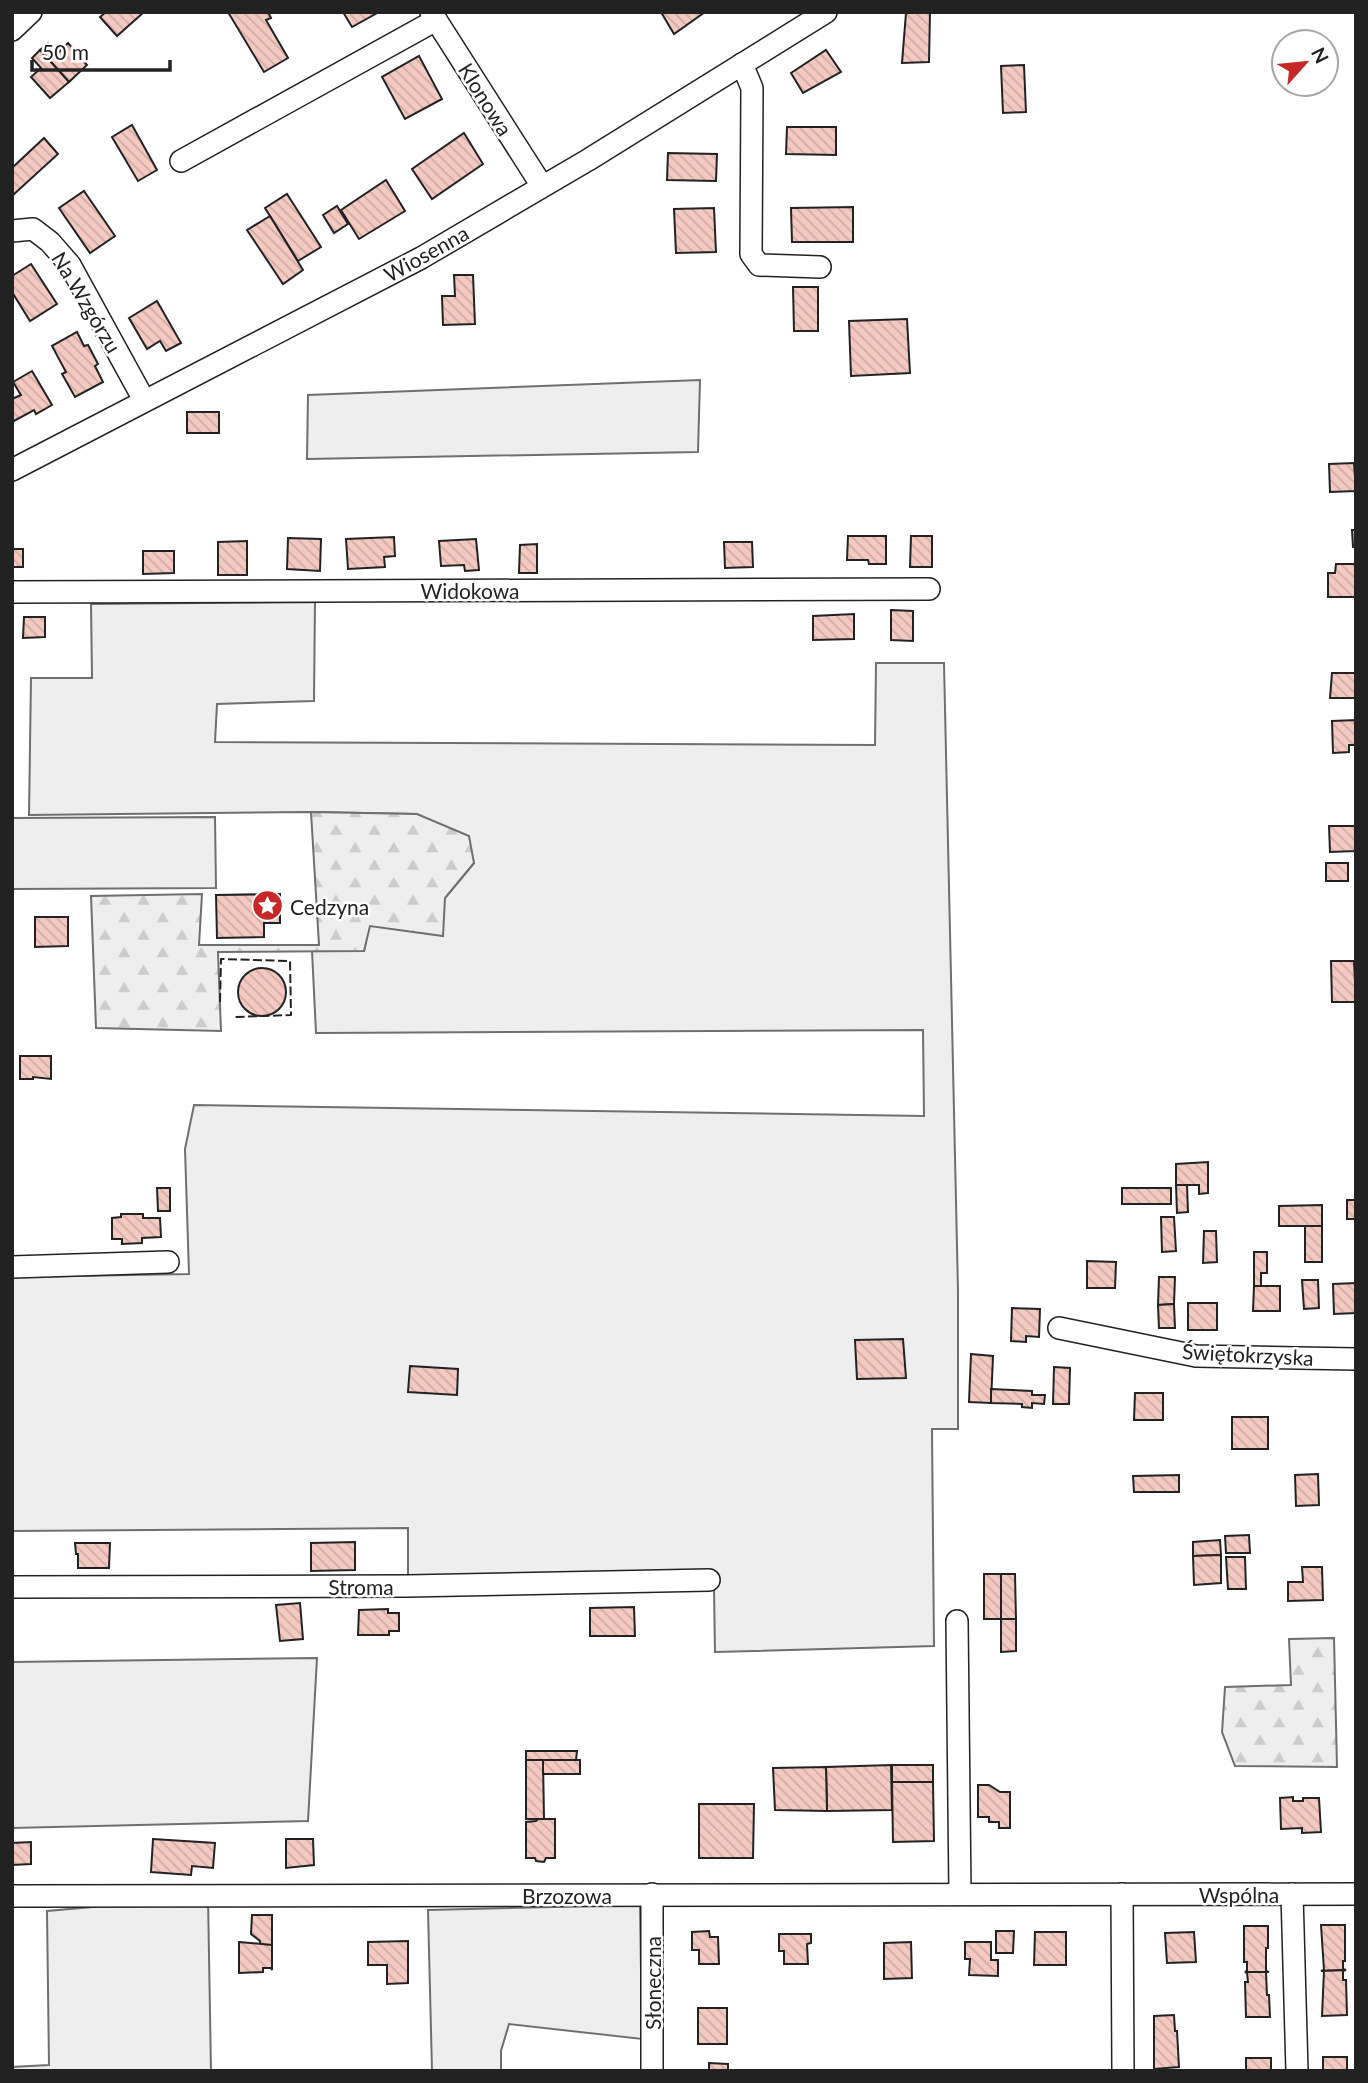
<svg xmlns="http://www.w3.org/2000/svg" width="1368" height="2083" font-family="Lato,sans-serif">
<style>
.green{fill:#eee;stroke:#6f6f6f;stroke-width:2}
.forest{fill:url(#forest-firs);stroke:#6f6f6f;stroke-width:2}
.building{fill:url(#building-back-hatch);stroke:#222;stroke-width:2}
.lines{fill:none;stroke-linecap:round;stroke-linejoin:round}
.minor-casing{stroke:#222;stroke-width:24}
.minor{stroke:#fff;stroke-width:21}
.fence{stroke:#222;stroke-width:2;stroke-dasharray:9 3.5;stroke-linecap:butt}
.labels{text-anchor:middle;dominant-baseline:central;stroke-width:5;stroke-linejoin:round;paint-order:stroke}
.street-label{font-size:21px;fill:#222;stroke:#fff}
.poi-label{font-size:21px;fill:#222;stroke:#fff;text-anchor:start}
</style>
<defs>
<pattern id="forest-firs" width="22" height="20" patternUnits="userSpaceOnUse" patternTransform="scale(1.75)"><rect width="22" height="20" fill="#eee"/><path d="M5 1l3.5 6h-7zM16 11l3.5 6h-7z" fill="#ccc"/></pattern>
<pattern id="building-back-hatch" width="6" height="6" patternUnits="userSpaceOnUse" patternTransform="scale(1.75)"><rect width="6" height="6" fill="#f3c9c0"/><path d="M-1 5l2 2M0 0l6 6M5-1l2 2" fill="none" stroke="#d0aca5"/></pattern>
</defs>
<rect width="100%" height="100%" fill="#fff"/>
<g class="green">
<path d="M700,380L698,452L307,459L308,395Z"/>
<path d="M315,602L314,701L217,704L215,742L875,745L876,663H944L958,1291V1429H932L934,1646L715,1652L714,1590L709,1580L408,1586V1528L12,1531V1277L189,1274L185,1149L194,1105L924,1116L923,1030L316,1033L312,951H364L369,926L445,898L474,863L417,814L311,812L29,815L31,678H92L91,604Z"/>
<path d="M215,817L216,888L12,889V818Z"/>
<path d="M317,1658L308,1821L12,1828V1662Z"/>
<path d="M208,1897L211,2071H12V2067L49,2065L47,1911Z"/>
<path d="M640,1905L642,2039L509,2024L501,2051V2071H432L428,1910Z"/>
</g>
<g class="forest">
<path d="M311,812L417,814L469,836L474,863L445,898L443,936L370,926L364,951L218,952L221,1031L96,1028L91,896L202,894L199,945H319Z"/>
<path d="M1334,1638L1337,1767L1235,1766L1222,1732L1225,1687L1291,1685L1289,1639Z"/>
</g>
<g class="building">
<path d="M106,12H144L117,36L100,17Z"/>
<path d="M228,12H268L271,18L266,20L288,58L264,72Z"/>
<path d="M343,12H379L352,27Z"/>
<path d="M661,12H705L674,34Z"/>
<path d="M930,12L929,62L902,63L906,13Z"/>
<path d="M48,43L58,53L68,43L87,65L69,82L40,50Z"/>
<path d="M40,50L69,82L50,98L31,77L41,68L32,58Z"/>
<path d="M826,50L841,72L803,93L791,73Z"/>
<path d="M419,56L442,99L405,119L382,77Z"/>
<path d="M1024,65L1026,112L1003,113L1001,66Z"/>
<path d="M132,125L157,170L138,181L112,137Z"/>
<path d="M787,127H836V155L786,154Z"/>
<path d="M464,133L483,164L432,199L412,169Z"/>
<path d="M44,138L58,154L12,196V168Z"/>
<path d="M668,153L717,154L716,181L667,180Z"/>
<path d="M386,180L405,211L359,239L341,210Z"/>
<path d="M84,191L115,236L90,253L59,208Z"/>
<path d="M287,194L321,247L298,261L265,208Z"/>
<path d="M337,206L348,224L334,233L323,215Z"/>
<path d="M853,207V242H792L791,208Z"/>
<path d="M714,208L716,252L676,253L674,209Z"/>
<path d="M270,216L303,270L283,284L247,230Z"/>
<path d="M31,264L57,304L30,321L12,292V276Z"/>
<path d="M454,275H473L475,324L443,325L442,296H455Z"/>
<path d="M793,287H818V331H794Z"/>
<path d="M157,301L181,343L166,351L160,341L147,349L129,318Z"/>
<path d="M907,319L910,373L851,376L849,321Z"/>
<path d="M77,332L84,346L88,345L98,364L95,366L103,382L75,397L62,374L66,372L52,346Z"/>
<path d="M32,371L52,405L36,414L34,410L12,422V399L21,395L13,382Z"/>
<rect x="187" y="412" width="32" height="21"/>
<path d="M1354,463L1356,491L1330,492L1329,464Z"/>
<path d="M1352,530H1356V546L1353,547Z"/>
<path d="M848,536H886V564H869L868,560H847Z"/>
<path d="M911,536H932V567H910Z"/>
<path d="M394,537L395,556L384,557L385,567L348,569L346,539Z"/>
<path d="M288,538L321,539L320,571L287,569Z"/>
<path d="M476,539L479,570L465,571L464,565L441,566L439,541Z"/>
<path d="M247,541V575H218V542Z"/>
<path d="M724,542H752L753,567L725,568Z"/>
<path d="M537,544V573H519L520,545Z"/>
<rect x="12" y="549" width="11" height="18"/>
<path d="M143,551H174V573L143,574Z"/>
<path d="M1336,564H1356V597H1328V573H1335Z"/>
<path d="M891,610L913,611V641L891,640Z"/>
<path d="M854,614V639L813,640V616Z"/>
<path d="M24,617H45V637L23,638Z"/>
<path d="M1332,673H1356V698H1330Z"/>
<path d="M1356,720V745H1349V752L1333,753L1332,721Z"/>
<path d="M1329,826H1356V851L1330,852Z"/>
<rect x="1326" y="863" width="22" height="18"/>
<path d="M280,894V923H264V937L217,938L216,895Z"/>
<path d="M35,917H68V946L35,947Z"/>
<path d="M1331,961H1354L1356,1002H1332Z"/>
<circle cx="262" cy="992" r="24"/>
<path d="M20,1056H51V1079L33,1077V1079H20Z"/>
<path d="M1208,1162V1193L1199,1194V1185H1176V1164Z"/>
<path d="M1176,1185H1187L1188,1212L1177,1213Z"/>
<path d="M157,1188H170V1211H158Z"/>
<rect x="1122" y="1188" width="49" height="16"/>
<rect x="1347" y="1200" width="9" height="19"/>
<path d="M1322,1205V1226H1279V1206Z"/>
<path d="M121,1214H143V1218H160L161,1237L142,1238V1243L122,1244V1239H112V1218L121,1217Z"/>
<path d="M1161,1217H1174L1176,1251L1162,1252Z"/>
<rect x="1305" y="1226" width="17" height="36"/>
<path d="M1204,1231H1216L1217,1262L1203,1263Z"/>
<path d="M1254,1252H1267V1273H1261V1286H1254Z"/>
<path d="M1087,1261L1116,1262L1115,1288H1087Z"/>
<path d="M1159,1277H1175L1174,1304L1158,1305Z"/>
<path d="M1302,1280H1318L1319,1308L1304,1309Z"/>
<path d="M1356,1283V1313L1334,1314L1333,1284Z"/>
<path d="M1254,1286H1280V1311H1253Z"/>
<rect x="1188" y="1303" width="29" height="27"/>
<path d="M1174,1304L1175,1328H1159L1158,1305Z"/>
<path d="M1012,1308L1040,1309L1039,1337L1026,1336V1342L1011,1341Z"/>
<path d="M903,1339L906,1378L857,1379L855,1340Z"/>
<path d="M971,1354L993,1356L991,1403L969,1402Z"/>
<path d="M410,1366L458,1369L457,1395L408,1392Z"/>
<path d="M1054,1367L1070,1368L1069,1404H1053Z"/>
<path d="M991,1389L1032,1391V1395H1045L1044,1404L1032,1403V1408L1022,1407V1404L991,1403Z"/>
<path d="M1135,1393H1163V1420H1134Z"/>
<rect x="1232" y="1417" width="36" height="32"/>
<path d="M1318,1474L1319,1505L1296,1506L1295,1475Z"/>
<path d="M1179,1475V1492H1134L1133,1476Z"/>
<path d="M1249,1535L1250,1553H1226L1225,1536Z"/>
<path d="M1220,1540L1221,1555L1193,1556V1542Z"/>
<path d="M355,1542V1570L311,1571V1543Z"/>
<path d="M75,1543H110L109,1568H78V1554H76Z"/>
<path d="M1221,1555V1583L1194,1585L1193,1556Z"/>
<path d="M1226,1557H1245L1246,1589H1228Z"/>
<path d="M1302,1567H1322L1323,1600L1288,1601V1582H1303Z"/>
<rect x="984" y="1574" width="17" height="45"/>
<path d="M1001,1574H1015L1016,1619H1001Z"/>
<path d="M300,1603L303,1639L280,1641L276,1605Z"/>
<path d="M634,1607L635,1636H590V1608Z"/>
<path d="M388,1609V1613H399V1631H389V1635H358L359,1610Z"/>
<path d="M1001,1619H1016V1651L1001,1652Z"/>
<path d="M526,1751H577L576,1760H526Z"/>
<path d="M526,1760H543L544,1819H526Z"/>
<rect x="543" y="1760" width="37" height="14"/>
<path d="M891,1765L892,1810L827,1811L826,1767Z"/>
<rect x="892" y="1765" width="41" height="17"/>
<path d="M826,1767L827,1811L775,1810L773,1768Z"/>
<path d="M892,1782H933L934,1841L893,1842Z"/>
<path d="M978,1785H989L1000,1792H1010V1828H999V1822H989V1817H978Z"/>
<path d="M1293,1797V1801H1303V1798H1319L1321,1832L1302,1833V1828L1281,1829L1280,1798Z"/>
<path d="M699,1804H754L753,1858H699Z"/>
<path d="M538,1819H555V1858H546L544,1862L536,1861L535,1858H526V1822L536,1821Z"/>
<path d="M153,1839L215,1843L213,1868L192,1866L191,1875L151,1872Z"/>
<path d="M286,1839H313L314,1865L286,1868Z"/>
<path d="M31,1842V1864L12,1865V1843Z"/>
<path d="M252,1915H272V1945H260V1941L251,1934Z"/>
<path d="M1321,1925H1345V1961H1343V1969L1346,1970L1321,1971L1324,1970Z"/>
<path d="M1244,1926H1268V1948H1266V1971L1269,1972H1245L1247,1971V1962H1244Z"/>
<path d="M709,1931L710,1937H718L719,1964H699V1950H692V1932Z"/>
<path d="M996,1931H1014L1013,1953H996Z"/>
<path d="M1035,1932H1066V1965H1034Z"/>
<path d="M1194,1932L1196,1962L1167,1963L1165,1933Z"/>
<path d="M779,1934H811V1943L807,1944L808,1964H784V1951H779Z"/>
<path d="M408,1941V1983L387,1984V1965H368V1942Z"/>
<path d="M239,1942L272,1945V1970L271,1968H263V1972L239,1973Z"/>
<path d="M911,1942L912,1978L884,1979V1943Z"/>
<path d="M965,1942H991V1960H998V1976L969,1975L970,1959H965Z"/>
<path d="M1346,1970L1343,1971V1980H1346L1347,2015L1322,2016L1324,1971H1321Z"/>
<path d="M1245,1972H1269H1266L1267,1995H1269L1270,2017H1246L1245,1982H1248L1247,1973Z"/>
<rect x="698" y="2008" width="29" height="36"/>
<path d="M1174,2015L1175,2031H1177L1179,2067L1154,2069V2016Z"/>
<rect x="1323" y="2057" width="24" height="14"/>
<rect x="1246" y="2058" width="25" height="13"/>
<path d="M709,2063L728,2064V2071H709Z"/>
</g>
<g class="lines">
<defs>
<g id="minor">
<path d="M431,12L542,186"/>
<path d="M12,30L31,12"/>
<path d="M742,64L752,88L751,254L759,265L820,267"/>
<path d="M181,161L436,20"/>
<path d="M12,231L33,229L50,242L70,265L144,400"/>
<path d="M12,470L421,258L588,160L826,12"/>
<path d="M12,592L929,589"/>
<path d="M12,1267L168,1262"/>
<path d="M1059,1328L1196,1356L1356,1359"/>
<path d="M12,1587L408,1586L709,1580"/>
<path d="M957,1621L960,1894"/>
<path d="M1122,1894L1123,2071"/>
<path d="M1292,1894L1297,2071"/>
<path d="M12,1896L1356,1894"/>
<path d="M652,2071V1894"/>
</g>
</defs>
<use href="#minor" class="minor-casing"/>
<use href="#minor" class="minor"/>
<path class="fence" d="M220,1002L221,959L290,961L291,1015L234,1017"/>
</g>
<defs>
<symbol id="sight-disc" viewBox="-11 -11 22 22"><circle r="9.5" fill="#c62828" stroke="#fff"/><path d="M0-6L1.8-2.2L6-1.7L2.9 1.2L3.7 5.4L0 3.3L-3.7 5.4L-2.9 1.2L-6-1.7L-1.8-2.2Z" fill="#fff"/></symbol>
</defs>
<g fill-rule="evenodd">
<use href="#sight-disc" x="250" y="888" width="35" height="35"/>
</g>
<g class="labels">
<g class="street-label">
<text transform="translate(486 99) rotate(58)">Klonowa</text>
<text transform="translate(426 253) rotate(-29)">Wiosenna</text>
<text transform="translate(87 302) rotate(59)">Na Wzgórzu</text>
<text x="470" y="590">Widokowa</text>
<text transform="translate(1248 1354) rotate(3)">Świętokrzyska</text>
<text x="361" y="1586">Stroma</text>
<text x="1239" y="1894">Wspólna</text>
<text x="567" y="1895">Brzozowa</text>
<text transform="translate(652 1983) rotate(-90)">Słoneczna</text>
</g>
<g class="poi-label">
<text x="290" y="906">Cedzyna</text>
</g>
</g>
<rect width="1368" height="2083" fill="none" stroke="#222222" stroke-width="28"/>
<g transform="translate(1305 63) rotate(63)"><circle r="33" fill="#ffffff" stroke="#a7a7a7" stroke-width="2"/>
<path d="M0-5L12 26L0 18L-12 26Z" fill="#c62828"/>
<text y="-10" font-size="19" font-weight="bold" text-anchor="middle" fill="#222222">N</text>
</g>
<path d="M32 60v10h138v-10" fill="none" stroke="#222222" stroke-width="3.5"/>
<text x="42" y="60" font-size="21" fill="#222222" stroke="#ffffff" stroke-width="5" paint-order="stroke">50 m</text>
</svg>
